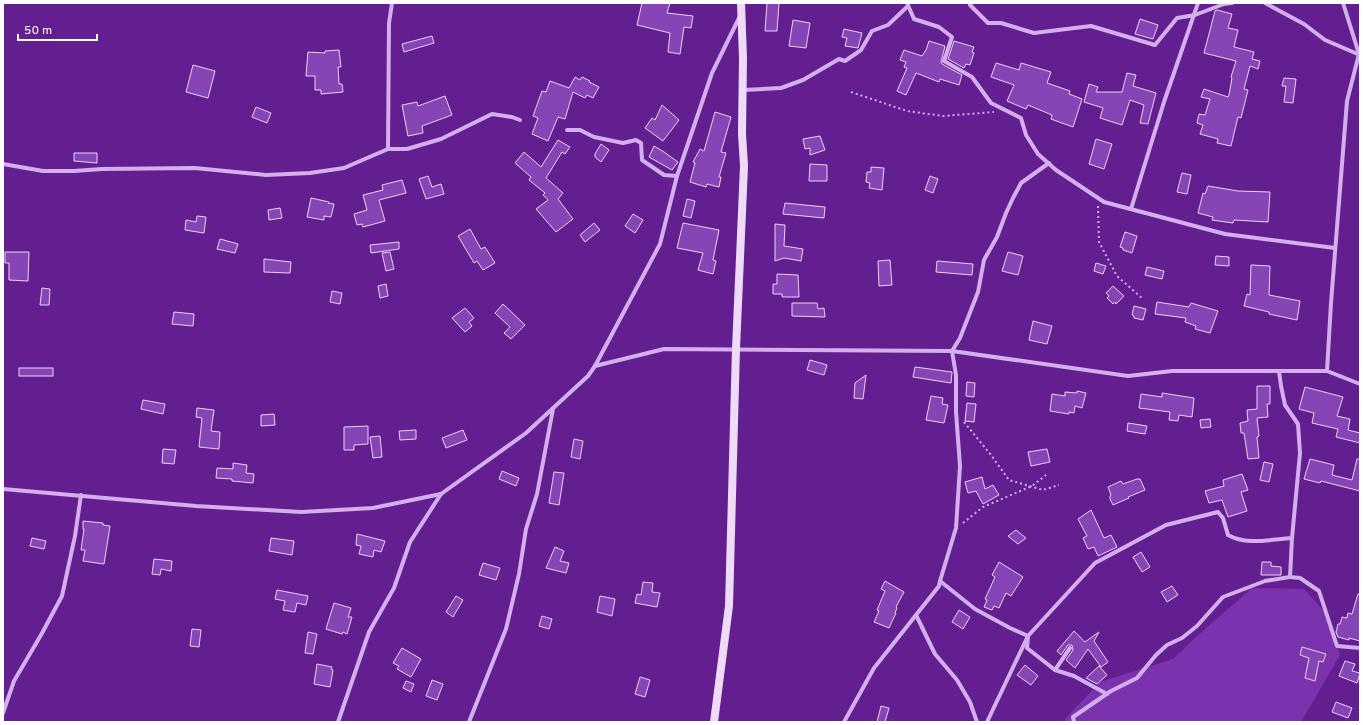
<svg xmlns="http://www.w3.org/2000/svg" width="1363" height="725" font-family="Overpass,sans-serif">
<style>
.green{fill:#7b33ad}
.building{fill:#8644b5;stroke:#ead4f9}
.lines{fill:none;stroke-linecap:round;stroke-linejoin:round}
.path{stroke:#d3afed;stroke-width:2;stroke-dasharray:2 3;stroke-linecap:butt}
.street{stroke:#d3afed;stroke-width:4}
.secondary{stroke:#eedbfa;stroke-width:8}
</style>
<rect width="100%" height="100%" fill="#631f8f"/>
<path class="green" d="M1252,588L1304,589L1324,611L1340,655L1301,722H1066L1065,719L1100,682L1173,659L1196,637Z"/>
<g class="building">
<path d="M642,3H670L667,13L693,16L691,28L684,27L680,54L668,52L670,33L637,25Z"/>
<path d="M767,3H779L777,31H765Z"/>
<path d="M1217,10L1232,14L1228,28L1238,30L1234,47L1254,52L1252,59L1260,61L1258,69L1250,66L1244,89L1248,90L1241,118L1238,117L1231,146L1217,143L1218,139L1200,134L1203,125L1197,123L1199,114L1205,115L1210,99L1201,97L1204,89L1228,97L1229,95L1232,78L1231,77L1236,61L1204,53L1215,11Z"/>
<path d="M1140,19L1158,25L1153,39L1135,34Z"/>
<path d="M793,20L810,23L806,48L789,46Z"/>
<path d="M844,29L862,33L858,48L845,46L847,38L842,37Z"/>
<path d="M432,36L434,43L404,52L402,44Z"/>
<path d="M929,41L945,46L941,62L942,64L962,75L959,85L940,79L939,82L916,73L906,95L897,91L907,68L904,67L906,62L900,60L904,50L922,56L926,50Z"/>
<path d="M954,41L974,47L972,52L974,53L970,65L966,64L964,68L948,59Z"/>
<path d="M339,50L341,67H338L339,84H342L343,92L321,94V90H315V76H306L308,52L325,53V51Z"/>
<path d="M996,63L1019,70L1021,63L1051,72L1047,83L1070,91L1069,94L1082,99L1073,127L1051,119L1052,115L1028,105L1026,109L1007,101L1014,85L991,77Z"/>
<path d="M193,65L215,71L208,98L186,92Z"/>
<path d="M1127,73L1136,75L1133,86L1156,93L1148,124L1140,123L1144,105L1130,100L1122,125L1100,118L1103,108L1084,102L1089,84L1098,87L1096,92H1122Z"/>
<path d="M575,77L580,80L582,77L590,81L589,82L599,87L593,98L587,95L585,98L573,92L565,119L558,117L548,141L532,134L538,118L533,116L542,91L546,92L550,81L569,88Z"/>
<path d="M1284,78L1296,79L1293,103L1284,102L1286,86H1282Z"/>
<path d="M445,96L452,115L422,126L423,133L408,136L402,105L417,102L418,106Z"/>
<path d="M662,105L679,120L663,141L645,128L652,118L655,120Z"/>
<path d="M256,107L271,113L267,123L252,117Z"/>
<path d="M715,112L731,117L721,152L726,153L719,177H721L719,187L707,184L706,187L690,182L695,163L693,162L700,149L704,151Z"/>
<path d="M820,136L825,150L810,155V148L805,149L803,139Z"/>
<path d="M1096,139L1112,144L1104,169L1089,164Z"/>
<path d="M558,140L570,147L565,154L562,152L546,178L563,193L558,199L573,219L556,232L536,209L548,200L543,195L545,193L529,180L531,177L515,163L524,152L541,167Z"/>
<path d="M601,144L609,150L601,162L595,157V154Z"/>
<path d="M654,146L664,152L678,162L672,170L649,157Z"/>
<path d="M74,153H97V163L74,161Z"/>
<path d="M810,164L827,165V181H809Z"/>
<path d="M871,167L884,168L882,190L869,188L870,183L866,182L867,172H871Z"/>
<path d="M1182,173L1191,175L1187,194L1177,192Z"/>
<path d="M428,176L432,187L441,184L444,194L426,199L419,179Z"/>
<path d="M930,176L938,179L933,193L925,190Z"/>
<path d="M402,180L406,193L379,200L385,221L363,227L362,224L357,225L354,214L367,210L363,195L383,190L382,185Z"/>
<path d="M1208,186L1238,191L1270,192L1268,222L1234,220L1233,223L1212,220L1213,217L1198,213L1203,193L1205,194Z"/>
<path d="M311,198L329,202L328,203L334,204L331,217L324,216V220L307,217Z"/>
<path d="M687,199L695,201L691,218L683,216Z"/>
<path d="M785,203L825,207L824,218L783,214Z"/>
<path d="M280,208L282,218L269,220L268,210Z"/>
<path d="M633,214L643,220L635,233L625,226Z"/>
<path d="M197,216L206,217L204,233L185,230L186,220L196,222Z"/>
<path d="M594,223L600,230L585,242L580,235Z"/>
<path d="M683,223L719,230L713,260L716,261L713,274L698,270L703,253L677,248Z"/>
<path d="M775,224L785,225L784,246L803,249L801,261L784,258L775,261Z"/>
<path d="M470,229L481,249L485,247L495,263L483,270L477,261L474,263L458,236Z"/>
<path d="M1125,232L1137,236L1132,253L1123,250V248L1120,247Z"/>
<path d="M220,239L238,244L235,253L217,249Z"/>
<path d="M399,242V249L371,253L370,245Z"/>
<path d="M5,252H29L28,281L9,280V263H5Z"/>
<path d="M390,252L394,269L386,271L382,253Z"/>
<path d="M1008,252L1023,256L1018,275L1002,271Z"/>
<path d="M1216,256L1229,257V266L1215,265Z"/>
<path d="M264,259L291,262L290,273L264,272Z"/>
<path d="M890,260L892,285L879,286L878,261Z"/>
<path d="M937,261L973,264L972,275L936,272Z"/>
<path d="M1096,263L1106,266L1103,274L1094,271Z"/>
<path d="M1251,265L1270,266L1269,295L1300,301L1297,320L1269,314V312L1244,306L1247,294L1250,295Z"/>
<path d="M1147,267L1164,271L1162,279L1145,275Z"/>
<path d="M777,274L798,275L799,297H782V294H773V284H777Z"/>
<path d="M386,284L388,296L380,298L378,286Z"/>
<path d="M1113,286L1124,296L1116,304L1115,302L1113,304L1107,298L1109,296L1106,293Z"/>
<path d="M42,288L50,289L49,305H40Z"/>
<path d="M332,291L342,293L340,304L330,302Z"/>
<path d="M1157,302L1189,307L1191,303L1218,311L1210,333L1195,329L1196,326L1185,322L1186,318L1155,314Z"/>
<path d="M792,303H817L818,309L824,308L825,317L792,316Z"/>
<path d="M503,304L525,325L511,339L504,333L510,327L495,313Z"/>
<path d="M1134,306L1146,309L1143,320L1134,318V316L1132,315Z"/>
<path d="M465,308L474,318L469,322L472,326L465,332L452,318Z"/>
<path d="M174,312L194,314L193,326L172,324Z"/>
<path d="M1033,321L1052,326L1047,344L1029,340Z"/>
<path d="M810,360L827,365L824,375L807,370Z"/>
<path d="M915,367L952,372L951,383L913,377Z"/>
<rect x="19" y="368" width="34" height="8"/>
<path d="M866,375L863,399L854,398L855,383Z"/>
<path d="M967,382L975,383L974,397L966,396Z"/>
<path d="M1257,386H1270V404H1267L1268,417L1257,418L1259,436L1257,437L1259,458L1248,459L1244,433H1241L1240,423L1248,421L1247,410L1257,409Z"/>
<path d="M1305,387L1343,397L1337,416L1350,419L1348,430L1360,433V443L1336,437L1338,429L1312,423L1314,413L1299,409Z"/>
<path d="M1077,391L1086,393L1082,408L1075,406L1074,413L1069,412V414L1050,411L1052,394L1065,396V392L1077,393Z"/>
<path d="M1162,393L1194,398L1192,417L1179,415L1178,421L1169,420L1170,412L1139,408L1141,394L1162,397Z"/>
<path d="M931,396L943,398L942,404L948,405L944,423L926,420Z"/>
<path d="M143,400L165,404L163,414L141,409Z"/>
<path d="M967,403L976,404L974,422L965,421Z"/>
<path d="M197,408L214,410L211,431L220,432L219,449L199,447L202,418L196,417Z"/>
<path d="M274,414L275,425L261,426V415Z"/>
<path d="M1210,419L1211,427L1201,428L1200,420Z"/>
<path d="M1128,423L1147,426L1145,434L1127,431Z"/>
<path d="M368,426V444L354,445V450H344V427Z"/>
<path d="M416,430V439L400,440L399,431Z"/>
<path d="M463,430L467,440L446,448L442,438Z"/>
<path d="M380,436L382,457L373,458L370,437Z"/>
<path d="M574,439L583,441L580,459L571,457Z"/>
<path d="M163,449L176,450L174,464L162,463Z"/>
<path d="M1047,449L1050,462L1031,466L1028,452Z"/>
<path d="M1310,459L1334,465L1332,475L1352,480L1357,459H1360V491L1321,481L1320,483L1304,479Z"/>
<path d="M1264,462L1273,464L1269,482L1260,480Z"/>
<path d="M233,463L247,465L246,473L254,474L253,483L232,481V479L216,478L217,468L233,469Z"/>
<path d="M502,471L519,478L516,486L499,479Z"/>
<path d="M554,472L564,473L559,505L549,503Z"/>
<path d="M1242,474L1248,490L1241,492L1247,511L1228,517L1222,500L1209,503L1205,491L1224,486L1223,480Z"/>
<path d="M982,477L985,489L993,485L999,495L983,504L976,491L968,493L965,482Z"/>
<path d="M1137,479H1140L1145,490L1128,497L1129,498L1113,505L1110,499V496L1111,495L1108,487L1121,481L1123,484Z"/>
<path d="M1091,510L1104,538L1111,535L1117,547L1098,556L1094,547L1088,549L1083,538L1087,536L1078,519Z"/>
<path d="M83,521L103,523V525L110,526L104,564L83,561L85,550H81L84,529H83Z"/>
<path d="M1016,530L1026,538L1018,544L1008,536Z"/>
<path d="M357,534L385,541L381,552L374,550L373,557L359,554L361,546L356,545Z"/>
<path d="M32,538L46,541L44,549L30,546Z"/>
<path d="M271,538L294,541L292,555L269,551Z"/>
<path d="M555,547L564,551L560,561L569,563L566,573L546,568Z"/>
<path d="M1141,552L1150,567L1142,572L1133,557Z"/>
<path d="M154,559L172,561L171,571L161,569L160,575L152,574Z"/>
<path d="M999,562L1023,577L1011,596L1006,593L999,608L994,606L992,610L984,607L987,600L985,599L995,577L992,575Z"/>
<path d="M1262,562H1271V566L1281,567V575H1261Z"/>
<path d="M483,563L500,568L496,580L479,575Z"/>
<path d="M885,581L904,592L896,607L897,608L895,613H896L889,628L874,622L879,611L877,610L885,591L881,589Z"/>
<path d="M643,582L653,583L652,592L660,593L657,607L635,603L637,594L641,595Z"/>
<path d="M1172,586L1178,595L1167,602L1161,592Z"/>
<path d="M277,590L308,596L306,605L297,603L295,612L283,610L285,601L275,599Z"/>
<path d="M1358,594H1360V641L1349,638V640L1338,637L1336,632L1338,624H1340L1342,617L1347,618L1348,613L1352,614Z"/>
<path d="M456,596L463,600L453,617L446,612Z"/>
<path d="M600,596L615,599L612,616L597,612Z"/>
<path d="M334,603L351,608L348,617H352L347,634L343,632L342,634L326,629Z"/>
<path d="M959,610L970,617L963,629L952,622Z"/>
<path d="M542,616L552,619L549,629L539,626Z"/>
<path d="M192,629L201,630L199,647L190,646Z"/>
<path d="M1074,631L1085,642L1099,632L1094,641L1108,662L1101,667L1088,649L1075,668L1066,660L1073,650L1072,645H1068L1061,655L1057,651Z"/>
<path d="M308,632L317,634L313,654L305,653Z"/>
<path d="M1302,647L1326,654L1323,662L1319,661L1315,681L1305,678L1309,658L1300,655Z"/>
<path d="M402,648L421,659L411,677L397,669L399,666L393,663Z"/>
<path d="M1345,661L1355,664L1352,671L1360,673L1357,683L1339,676Z"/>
<path d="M317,664L332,667L331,669L333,670L330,687L314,684Z"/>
<path d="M1025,665L1038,676L1031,685L1017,675Z"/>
<path d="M1099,666L1107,675L1097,684L1086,678Z"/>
<path d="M640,677L650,680L645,697L635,694Z"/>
<path d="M432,680L443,684L437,700L426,696Z"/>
<path d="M406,681L414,684L411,692L403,688Z"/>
<path d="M1336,702L1352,708L1348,718L1332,712Z"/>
<path d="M881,706L889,708L885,722H877Z"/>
</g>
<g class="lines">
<g class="path">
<path d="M851,92L907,111L943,116L994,112"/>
<path d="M1098,206L1099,242L1117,276L1143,299"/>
<path d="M964,422L991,455L1009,480L1043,490L1059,485"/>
<path d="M963,523L983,507L1032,486L1046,475"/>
</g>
<g class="street">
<path d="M907,3L914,19L939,27L952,37L944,61L972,77L991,103L1021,118L1026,135L1038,154L1056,170L1104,202L1225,234L1335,248"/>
<path d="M971,3L970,5L988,23H1001L1034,33L1091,26L1155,45L1177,18L1195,15L1224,4L1232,3"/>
<path d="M1265,3L1304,24L1325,40L1360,55"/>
<path d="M743,90L781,88L803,80L839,59L845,61L861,50L872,31L888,25L908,6"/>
<path d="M567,130H580L594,137L623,143L636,140L641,143L642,160L664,175L677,176"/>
<path d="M388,149L389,23L392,3"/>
<path d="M3,164L43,171H74L102,169L195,168L266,175L310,173L344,168L388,149H407L441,139L492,114L512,117L520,120"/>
<path d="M1131,209L1164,102L1198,3"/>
<path d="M595,366L664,349L952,351L1128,376L1172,371H1327L1360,384"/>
<path d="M1279,371L1281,386L1285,405L1298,424L1300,453L1292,538L1290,577L1300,578L1319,591L1337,646L1360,648"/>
<path d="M1327,371L1331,303L1347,101L1359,54L1343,3"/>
<path d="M3,489L196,506L301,512L373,508L441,494"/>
<path d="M940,581L975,609L1010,628L1028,636L1027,648L1055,670L1070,648"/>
<path d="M916,615L935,654L957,680L970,702L977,722"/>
<path d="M1055,670L1074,676L1107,694"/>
<path d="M3,713L14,681L41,635L62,596L75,536L81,495"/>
<path d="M338,722L369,632L394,588L410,542L441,494L526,433L588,376L595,366L660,244L677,176L712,73L740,16"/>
<path d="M469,722L506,629L519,574L526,529L537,494L553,409"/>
<path d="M844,722L874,668L939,586L940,581L956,528L960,466L956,412V375L952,351L960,338L978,292L984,260L997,237L1006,213L1013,198L1021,183L1049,163"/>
<path d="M987,722L1028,636L1095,563L1166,525L1218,512L1223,518L1228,535C1247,546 1271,539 1292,538"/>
<path d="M1074,722L1073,717L1111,691L1137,678L1156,655L1167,645L1182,638L1197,626L1223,597L1265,581L1290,577"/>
</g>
<path class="secondary" d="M714,722L729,606L736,349L744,166L742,134L743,58L741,3"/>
</g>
<rect width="1363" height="725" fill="none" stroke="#ffffff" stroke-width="8"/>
<path d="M18 34v6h79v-6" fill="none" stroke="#ffffff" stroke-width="2"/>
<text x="24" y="34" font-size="12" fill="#ffffff" stroke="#631f8f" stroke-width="3" paint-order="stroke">50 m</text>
</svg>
